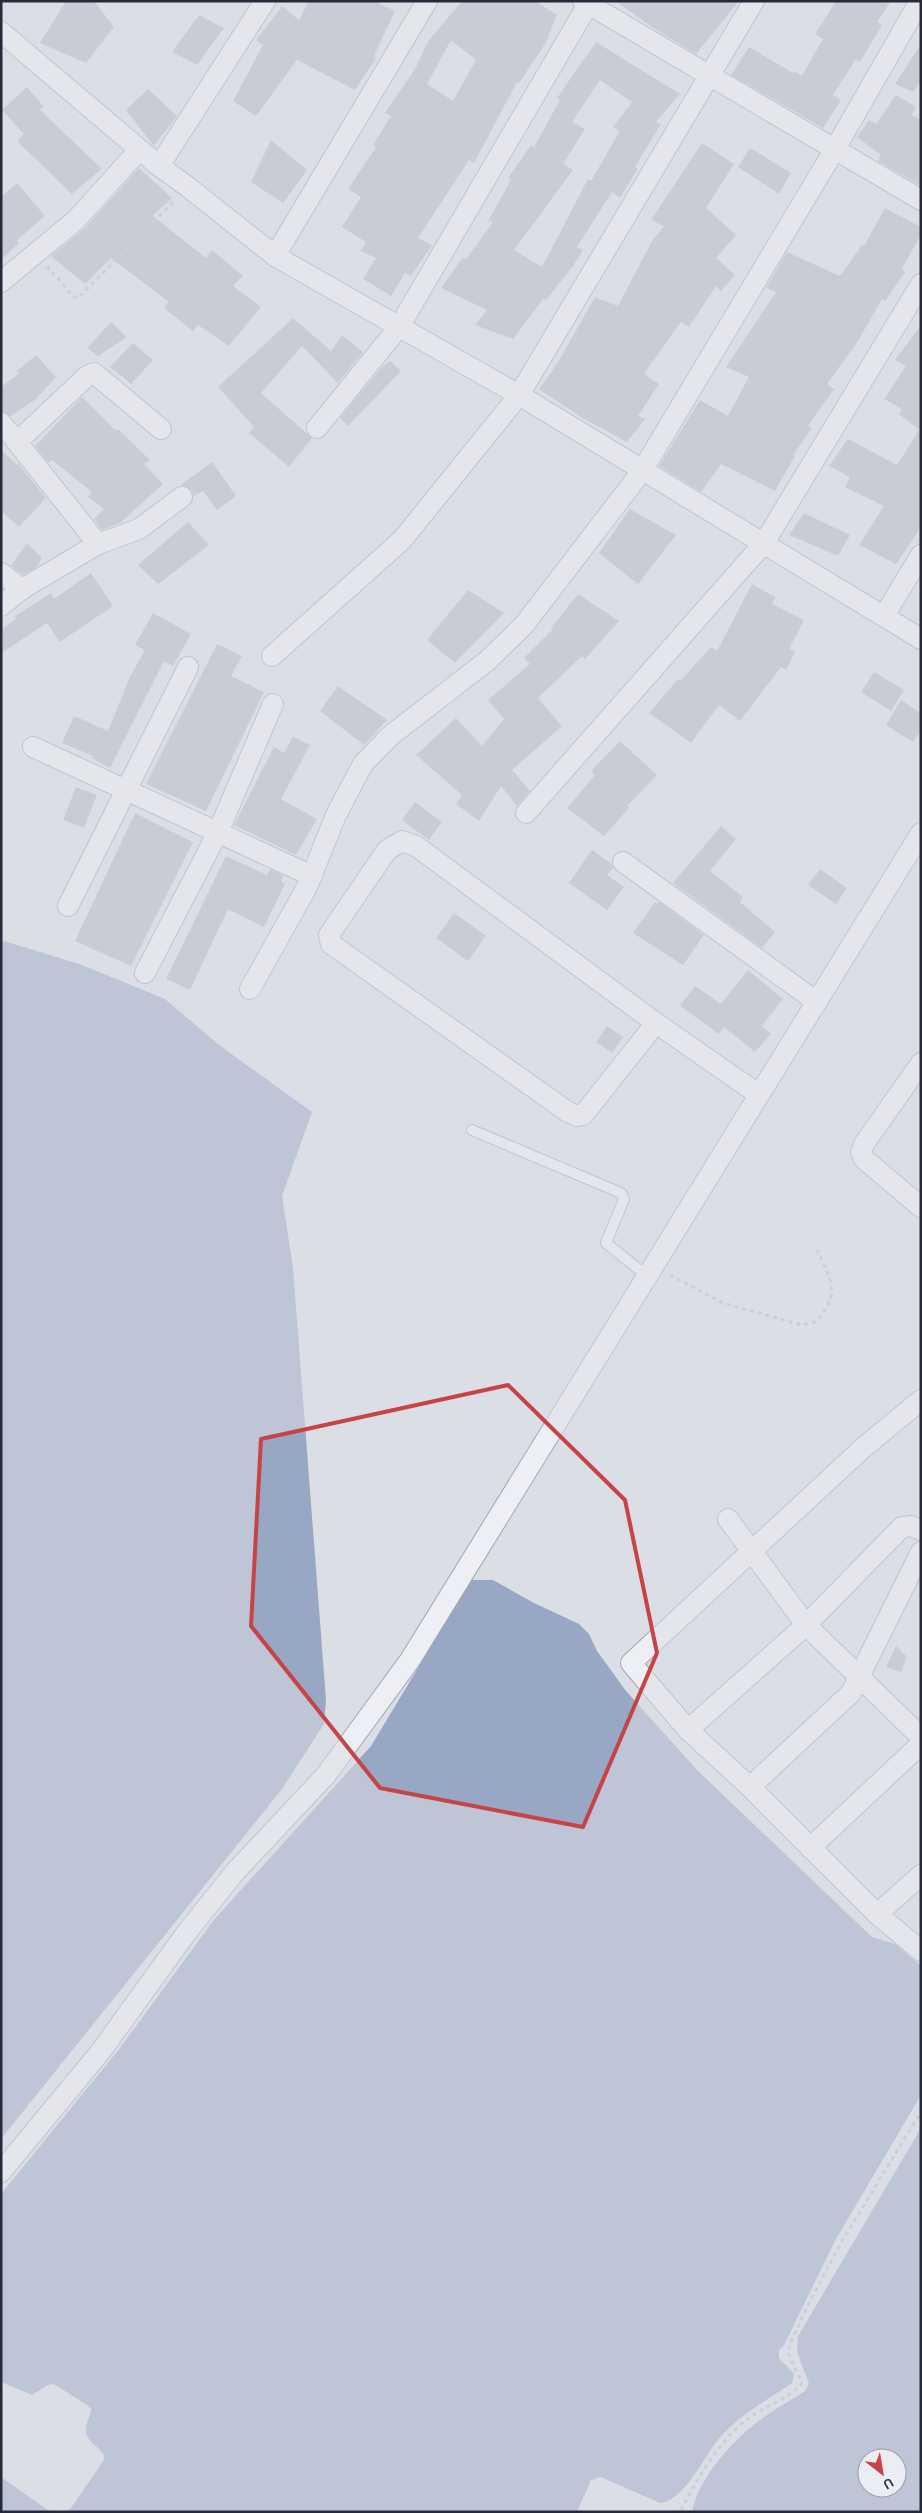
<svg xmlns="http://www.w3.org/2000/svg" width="922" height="2513" font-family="Karla,sans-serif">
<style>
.water{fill:#98a7c4;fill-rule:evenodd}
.building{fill:#b3b7c2;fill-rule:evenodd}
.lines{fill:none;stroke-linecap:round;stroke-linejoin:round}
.lane-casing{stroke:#a2a5af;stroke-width:12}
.street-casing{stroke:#a2a5af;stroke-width:22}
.path{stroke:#babcc4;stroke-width:3;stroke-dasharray:4 4;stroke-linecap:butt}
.lane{stroke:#eeeff4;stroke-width:10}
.street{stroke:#eeeff4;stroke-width:20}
.marked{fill:none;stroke:#c74446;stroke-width:4;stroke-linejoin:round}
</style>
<rect width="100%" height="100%" fill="#dcdee5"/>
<g class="water">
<path d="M1,940L82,965L165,999L219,1045L312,1112L282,1196L293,1268L326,1700L324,1724L282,1789L1,2139Z"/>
<path d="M471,1580H493L534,1603L579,1624L589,1634L597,1651L626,1691L698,1771L872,1937L895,1944L921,1966V2095L836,2239L784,2345L779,2350V2358L794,2374L792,2383C764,2402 734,2418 714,2445C703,2461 681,2502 660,2503L601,2477L591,2480L577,2512H65L71,2508L104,2460V2456C100,2446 85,2442 86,2429C86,2422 91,2416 91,2409L87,2405L54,2384L48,2385L32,2395L1,2382V2194L120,2048L213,1921L371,1746Z"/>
<path d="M921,2128V2512H692C699,2473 743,2429 776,2409C786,2402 796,2398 805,2391L809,2384L797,2352L798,2336ZM867,2458H897V2488H867Z"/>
<path d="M1,2477L49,2511L52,2512H1Z"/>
</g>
<g class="building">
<path d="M66,1H94L114,27L86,63L40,43Z"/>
<path d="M309,1H375L395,11L374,56L376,58L355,90L297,60L256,116L233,101L263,45L256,40L282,6L299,20Z"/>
<path d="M462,1H535L557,15L545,44L519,83L517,82L474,163L469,160L418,238L432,245L411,276L405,273L391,296L363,279L376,258L361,251L366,242L342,227L361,197L348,189L376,147L373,145L391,116L385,113L415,69L429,40ZM451,40L476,60L453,101L427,84Z"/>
<path d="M615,1H739L696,54L655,29Z"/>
<path d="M836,1H891L877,22L882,25L860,62L856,59L833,95L841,100L823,128L731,75L749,47L793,73L794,71L802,76L823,39L815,34Z"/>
<path d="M199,15L224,28L197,65L172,52Z"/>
<path d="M596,42L680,94L656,122L661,124L635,167L638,169L620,198L612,192L577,247L583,250L573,266L546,300L543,299L513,339L475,325L487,310L441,288L463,257L466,259L493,222L488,221L511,180L508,178L531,145L534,147L560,100L557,98ZM600,80L632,102L613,127L620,131L591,181L588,179L542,267L514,250L573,170L563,164L585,129L572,122Z"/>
<path d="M921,44V81L913,92L895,84Z"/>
<path d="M27,87L44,107L40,110L102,169L72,194L17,141L24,134L2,110Z"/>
<path d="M148,89L177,116L154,146L126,110Z"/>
<path d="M896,95L916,107L912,115L921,120V186L878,161L881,155L857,137L869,120L876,124Z"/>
<path d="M271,140L307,170L283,203L251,182Z"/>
<path d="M702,143L734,164L706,208L736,235L716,258L735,275L721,291L716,286L689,327L681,322L644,374L659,384L638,416L645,419L627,442L584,419L539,389L557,364L595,297L618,306L652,241L664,226L651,220Z"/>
<path d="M750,148L791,173L779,194L738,167Z"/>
<path d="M139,168L172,198L153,216L206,258L212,250L243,276L233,286L261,307L229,346L198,325L193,331L164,308L169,302L111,258L85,284L51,256L85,228Z"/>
<path d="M17,183L45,216L17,240L19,243L1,260V197Z"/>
<path d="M885,208L921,227V234L902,269L905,272L885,301L882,299L858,341L827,384L834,389L808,426L812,428L793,455L795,456L775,491L721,464L701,492L659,466L700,400L728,416L749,377L726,367L776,292L766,288L787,252L840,276L862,245L864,246Z"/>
<path d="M293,318L331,351L342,335L363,352L338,383L302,346L261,393L312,438L289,467L249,433L254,427L218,387Z"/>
<path d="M111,322L127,337L98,356L87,348Z"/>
<path d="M921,325V527L896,564L859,545L884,506L845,487L850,477L829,466L848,439L897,465L919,430L899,414L902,409L884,399L906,366L895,360Z"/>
<path d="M133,343L153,360L131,384L110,367Z"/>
<path d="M36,355L56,377L35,400L15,413L10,416L1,411V387L19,374L17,371Z"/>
<path d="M390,361L401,371L348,426L340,418L382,367Z"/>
<path d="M82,397L116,431L118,429L150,460L144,464L163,484L120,523L102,530L94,519L104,509L88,497L92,492L52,460L49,463L35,446Z"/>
<path d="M1,450L17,465L18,463L46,498L19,527L1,511Z"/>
<path d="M212,462L236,496L217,510L203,491L194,496L191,490L181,485Z"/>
<path d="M630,509L676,535L638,584L599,553Z"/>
<path d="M804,513L850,535L838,556L789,535Z"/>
<path d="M188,522L209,545L158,584L138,565Z"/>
<path d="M27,543L42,558L37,567L23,575L11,566Z"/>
<path d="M91,573L113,606L60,642L47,623L1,653V630L16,619L15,616L51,593L54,599Z"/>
<path d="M752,584L775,597L772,604L804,620L789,649L795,652L786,670L781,667L740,721L719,705L691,743L649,713L678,679L680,681L711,647L717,651Z"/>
<path d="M468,590L504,613L455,663L427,640Z"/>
<path d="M578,594L619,621L585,659L582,656L538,698L562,726L512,770L530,791L517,806L501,786L479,821L456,804L462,795L416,755L456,718L482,746L504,719L488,700L530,664L524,658L553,629L551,628Z"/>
<path d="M153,613L191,634L173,666L164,661L110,768L92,758L93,756L62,743L74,716L108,731L129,679L145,650L135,645Z"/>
<path d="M217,644L242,656L231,676L264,692L206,811L146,784Z"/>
<path d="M874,672L904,690L891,711L861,692Z"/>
<path d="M338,686L387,720L364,745L320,711Z"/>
<path d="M901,700L921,713V730L913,742L886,725Z"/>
<path d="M293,737L310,745L281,799L317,819L296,855L234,825L274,747L284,753Z"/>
<path d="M620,741L657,775L627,806L629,808L604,836L567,808L595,775L591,771Z"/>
<path d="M76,787L97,795L84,828L63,820Z"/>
<path d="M415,802L442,822L429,840L402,820Z"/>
<path d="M135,813L193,842L131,966L75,941Z"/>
<path d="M721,826L736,839L710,871L743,897L740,902L775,932L762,948L673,883Z"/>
<path d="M592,850L612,864L613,868L607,875L624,887L607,910L569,883Z"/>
<path d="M226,856L267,875L270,869L284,876L281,881L285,884L264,927L228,909L190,990L166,979Z"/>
<path d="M820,869L847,888L836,904L808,885Z"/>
<path d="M655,902L657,904L659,902L704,935L683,965L633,933Z"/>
<path d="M454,913L486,936L468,961L436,938Z"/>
<path d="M748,970L783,999L762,1026L771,1034L755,1052L724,1027L719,1034L680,1006L695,986L721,1004Z"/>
<path d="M607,1026L623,1037L612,1053L596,1042Z"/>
<path d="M896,1646L907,1657L901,1672L886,1667Z"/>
</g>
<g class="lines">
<defs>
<path id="lane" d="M472,1130L621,1193L624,1199L606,1243L647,1276"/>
<g id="street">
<path d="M583,1L921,200"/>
<path d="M1,32L159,166L188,187L275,256L519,395L921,639"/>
<path d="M159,166L265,1"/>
<path d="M275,256L427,1"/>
<path d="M1,282L76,220L139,150"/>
<path d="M1,423L17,442"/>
<path d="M317,428L399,327L590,1"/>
<path d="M98,544L139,529L182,497"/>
<path d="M1,573L22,589"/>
<path d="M1,606L22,589L98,544L17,442L87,376L94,373L161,429"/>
<path d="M884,616L921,555"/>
<path d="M272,656L402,540L519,395L754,1"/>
<path d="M33,747L312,876"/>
<path d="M526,813L764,543L921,284"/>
<path d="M402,841L416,846L656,1023L583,1115L577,1116L568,1112L331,944L329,935L387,850Z"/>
<path d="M623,862L817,1002"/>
<path d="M68,906L188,667"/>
<path d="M145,973L218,832L273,704"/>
<path d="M250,989L307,887L336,815L363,764L390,736L487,661L524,625L642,471L835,149L920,1"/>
<path d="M656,1023L758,1094"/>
<path d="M921,1063L864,1144L861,1152L864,1159L921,1207"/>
<path d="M921,1400L863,1448L631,1663L688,1730L750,1787L877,1914L921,1951"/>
<path d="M728,1519L806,1625L921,1737"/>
<path d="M688,1730L806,1625L902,1527L911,1526L921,1530"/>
<path d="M750,1787L851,1693L921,1552"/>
<path d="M810,1848L921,1744"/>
<path d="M877,1914L921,1875"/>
<path d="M1,2172L101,2051L187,1932L235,1872L326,1775L410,1660L921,833"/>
</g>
</defs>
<use href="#lane" class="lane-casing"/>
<use href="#street" class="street-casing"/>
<g class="path">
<path d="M47,266L73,296L78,298L174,201"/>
<path d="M670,1275L723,1303L802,1325L815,1322C841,1296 832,1280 817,1250"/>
<path d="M681,2510C698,2478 719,2440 749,2418C765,2406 787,2399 801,2385L802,2382L791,2360L788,2352L790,2344L809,2303L842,2241L921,2112"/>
</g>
<use href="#lane" class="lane"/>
<use href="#street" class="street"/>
</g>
<path d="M0 0H922V2513H0ZM508,1385L625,1500L657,1653L583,1827L380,1788L251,1626L261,1439Z" fill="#dcdee5" fill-opacity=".55" fill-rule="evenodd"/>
<path class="marked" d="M508,1385L625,1500L657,1653L583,1827L380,1788L251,1626L261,1439Z"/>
<rect width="922" height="2513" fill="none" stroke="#262b3b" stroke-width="5"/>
<g transform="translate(882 2473) rotate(149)"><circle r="24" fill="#ebedf3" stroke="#9c9fa9"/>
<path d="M0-4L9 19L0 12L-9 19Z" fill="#c74446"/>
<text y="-8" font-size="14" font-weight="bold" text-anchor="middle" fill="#262b3b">U</text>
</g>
</svg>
